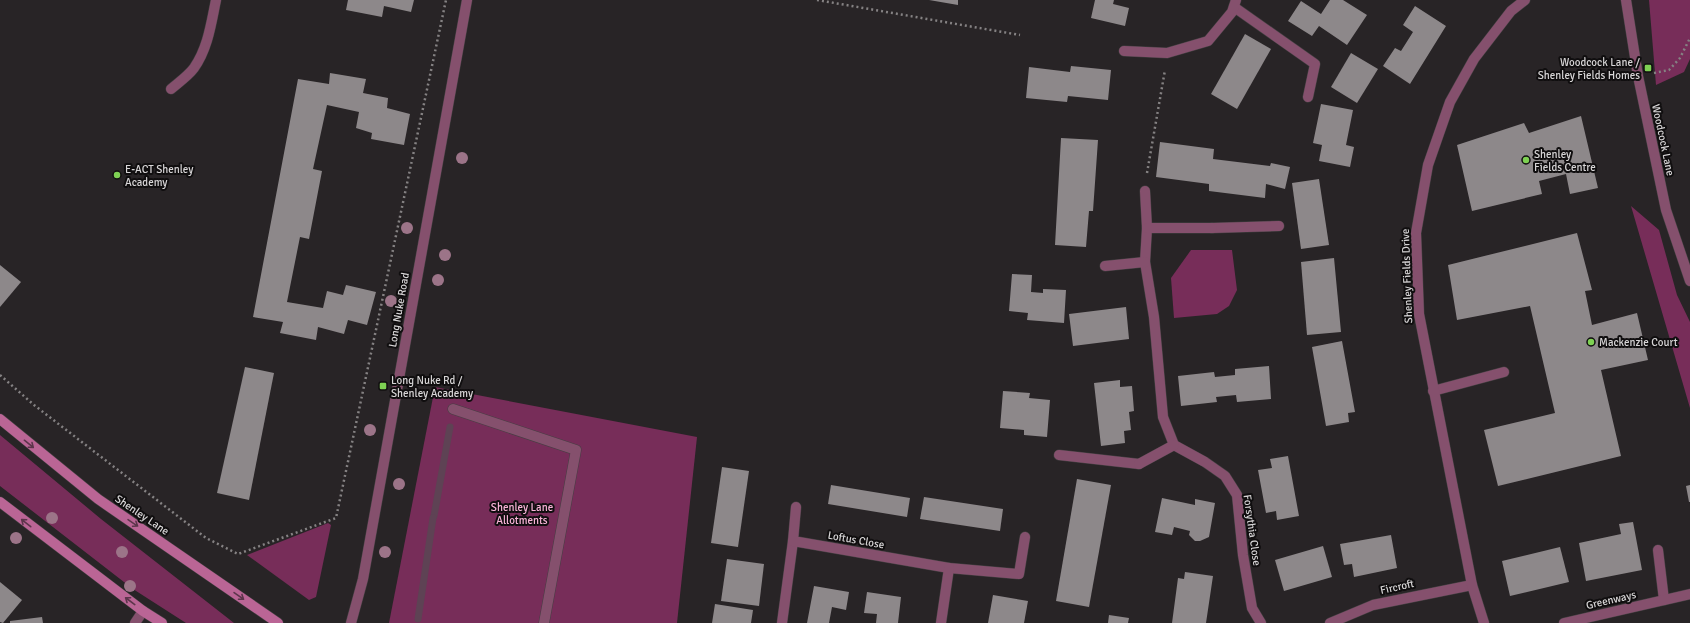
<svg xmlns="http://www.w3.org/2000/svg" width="1690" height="623" font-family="Signika,sans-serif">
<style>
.green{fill:#772d59}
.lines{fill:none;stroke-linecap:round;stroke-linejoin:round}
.stream{stroke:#5e4254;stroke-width:7}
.building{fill:#8d888a}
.service-casing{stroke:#444042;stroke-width:11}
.minor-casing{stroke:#444042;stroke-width:11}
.tertiary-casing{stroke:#444042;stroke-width:11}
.secondary-casing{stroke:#444042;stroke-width:11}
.path{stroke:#858283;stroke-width:2.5;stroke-dasharray:2 3;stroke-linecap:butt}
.service{stroke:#85506d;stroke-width:10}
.minor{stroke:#85506d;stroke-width:10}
.tertiary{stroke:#85506d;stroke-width:10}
.secondary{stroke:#ba6595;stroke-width:10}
.tree{fill:#9c7488}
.oneway{stroke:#5c354b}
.poi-dot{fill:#7ed153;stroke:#100e0f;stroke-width:1.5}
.labels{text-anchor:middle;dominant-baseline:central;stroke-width:4;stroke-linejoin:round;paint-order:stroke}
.poi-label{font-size:11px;fill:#d8d6d7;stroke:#100e0f;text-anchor:start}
.street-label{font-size:11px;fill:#d8d6d7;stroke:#100e0f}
.park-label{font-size:11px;fill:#fab5d9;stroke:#100e0f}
</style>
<rect width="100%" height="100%" fill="#282426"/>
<g class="green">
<path d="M1649,0H1690V59L1684,72L1656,85Z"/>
<path d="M1631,206L1659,230L1677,295L1690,322V408Z"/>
<path d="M1191,250H1232L1237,290L1229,306L1217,314L1174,318L1171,278Z"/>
<path d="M435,387L697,437L677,623H389Z"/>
<path d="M0,435L101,519L234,623H186L133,589L0,486Z"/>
<path d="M328,523L331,525L316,597L309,600L247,555Z"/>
</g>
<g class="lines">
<g class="stream">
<path d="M434,516L450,427"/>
<path d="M418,619L433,518"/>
</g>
</g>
<g class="building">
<path d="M348,0H414L411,12L384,6L382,17L346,10Z"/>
<path d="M929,0H958V5Z"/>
<path d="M1095,0H1114L1113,4L1129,8L1125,26L1091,18Z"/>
<path d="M1330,0H1343L1367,15L1347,45L1319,26L1312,36L1288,21L1301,1L1321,14Z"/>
<path d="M1415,6L1446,26L1410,84L1383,66L1395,48L1401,51L1413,32L1403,25Z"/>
<path d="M1245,34L1271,49L1237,109L1211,94Z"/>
<path d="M1351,53L1378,69L1357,103L1331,87Z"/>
<path d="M1071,66L1111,70L1108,100L1068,96L1067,102L1026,98L1029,67L1070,72Z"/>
<path d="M330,73L366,79L363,93L388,98L387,108L410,114L404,145L371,139L372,133L356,128L359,112L327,105L313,169L322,171L309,239L300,237L287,302L323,308L327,291L343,295L346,285L376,292L367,325L348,320L344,334L318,327L316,340L280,333L283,322L253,317L298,79L329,84Z"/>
<path d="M1321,104L1353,110L1346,145L1354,147L1350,167L1319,161L1322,145L1313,143Z"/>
<path d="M1581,116L1598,188L1570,194L1566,174L1539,181L1542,194L1472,211L1457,145L1524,123L1529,133Z"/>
<path d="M1061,138L1098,140L1093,211H1089L1086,247L1055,245Z"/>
<path d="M1160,142L1214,149L1213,159L1270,166L1271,163L1290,167L1285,189L1266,184L1265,198L1209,191V184L1156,177Z"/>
<path d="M1319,179L1329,245L1301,249L1292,183Z"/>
<path d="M1577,233L1592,290L1585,291L1592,325L1637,313L1648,360L1601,370L1621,456L1498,486L1484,430L1555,413L1530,306L1457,320L1448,265Z"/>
<path d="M1334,258L1341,332L1307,335L1301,262Z"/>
<path d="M0,265L21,282L0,307Z"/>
<path d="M1012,274L1032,275L1031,292L1043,293V289L1066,290L1064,323L1027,320L1028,313L1009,311Z"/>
<path d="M1126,307L1129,339L1073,346L1069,314Z"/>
<path d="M1342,341L1355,412L1348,413L1349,422L1326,426L1312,347Z"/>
<path d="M1269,366L1271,399L1237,402L1236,395L1216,397L1217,402L1181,406L1178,376L1214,372L1215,377L1235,375V369Z"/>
<path d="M245,367L274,373L249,500L217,493Z"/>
<path d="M1120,380V387L1132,386L1134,411L1129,412L1131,430L1124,431L1125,443L1101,446L1094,383Z"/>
<path d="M1003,391L1030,393L1029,398L1050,400L1047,437L1024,435V430L1000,428Z"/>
<path d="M1288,456L1299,516L1277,520L1276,511L1266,513L1258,470L1272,468L1270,459Z"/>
<path d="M722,467L749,471L738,547L711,543Z"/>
<path d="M1077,479L1111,485L1089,607L1056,601Z"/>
<path d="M831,485L910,498L907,517L828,504Z"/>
<path d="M1690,485V502H1689L1686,486Z"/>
<path d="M924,497L1003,509L1000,531L920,519Z"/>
<path d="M1162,498L1195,505V499L1215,503L1209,537L1200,541H1195L1189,535L1190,531L1174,527L1172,535L1155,532Z"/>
<path d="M1633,522L1642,570L1586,581L1579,543L1621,534L1619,524Z"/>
<path d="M1391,535L1397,568L1354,577L1352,564L1344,565L1340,544Z"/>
<path d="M1323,546L1332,577L1284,591L1275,560Z"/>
<path d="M1560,547L1569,582L1510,596L1502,561Z"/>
<path d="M727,559L764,564L759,606L721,601Z"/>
<path d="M1185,572L1213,576L1206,623H1172L1178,578L1184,579Z"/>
<path d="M0,582L22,600L3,623L0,622Z"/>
<path d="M814,586L849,592L846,610L832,607L829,623H807Z"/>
<path d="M867,592L901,597L898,623H876L877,614L864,613Z"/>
<path d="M993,595L1028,601L1024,623H988Z"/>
<path d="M715,604L753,610L751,623H712Z"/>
<path d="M1109,615L1129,618L1128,623H1108Z"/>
<path d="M42,617L43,623H10V621Z"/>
</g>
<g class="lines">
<defs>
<g id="service">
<path d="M1234,7L1315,64L1308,97"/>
<path d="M171,89C178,83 188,76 194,68C208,48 211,24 216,0"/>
<path d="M1212,228L1279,226"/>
<path d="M1433,391L1504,372"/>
<path d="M453,409L576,450L544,623"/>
<path d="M1059,455L1139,464"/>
<path d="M782,623L793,541"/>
</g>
<g id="minor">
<path d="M1626,0L1638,76L1666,210L1690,281"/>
<path d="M1124,51L1167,53L1208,41L1232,12L1236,0"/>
<path d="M1145,191L1147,228L1145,262L1154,317L1163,417L1174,445L1205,462L1225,476L1237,495L1243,555L1252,608L1261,623"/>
<path d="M1147,228H1212"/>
<path d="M1105,266L1145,262"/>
<path d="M1139,464L1174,445"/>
<path d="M796,507L793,541L949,568L1019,574L1025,537"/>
<path d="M1658,550L1664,600"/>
<path d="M135,623L143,611"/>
<path d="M941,623L949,568"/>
<path d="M1330,623L1373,605L1472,585"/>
<path d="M1484,623L1472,585L1419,314L1416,233L1428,165L1450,102L1474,59L1511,11L1525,0"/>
<path d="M1564,623L1690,594"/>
</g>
<path id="tertiary" d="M351,623L363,579L467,0"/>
<g id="secondary">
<path d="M0,419L98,499L278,623"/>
<path d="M0,502L143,611L162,623"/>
</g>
</defs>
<use href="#service" class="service-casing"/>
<use href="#minor" class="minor-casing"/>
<use href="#tertiary" class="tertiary-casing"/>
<use href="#secondary" class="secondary-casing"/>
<g class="path">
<path d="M817,0L1020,35"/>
<path d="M1654,73L1669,70L1680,58L1690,38"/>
<path d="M1147,173L1165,70"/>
<path d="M0,375L34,405L206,538L238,554L336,518L446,0"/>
</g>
<use href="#service" class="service"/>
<use href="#minor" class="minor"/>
<use href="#tertiary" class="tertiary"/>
<use href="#secondary" class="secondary"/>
</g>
<g class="tree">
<circle cx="462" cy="158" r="6"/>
<circle cx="407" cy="228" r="6"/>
<circle cx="445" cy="255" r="6"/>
<circle cx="438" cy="280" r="6"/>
<circle cx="391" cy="301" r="6"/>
<circle cx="370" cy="430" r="6"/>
<circle cx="399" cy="484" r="6"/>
<circle cx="52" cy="518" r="6"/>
<circle cx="16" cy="538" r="6"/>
<circle cx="122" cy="552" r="6"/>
<circle cx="385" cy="552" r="6"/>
<circle cx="130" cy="586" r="6"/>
</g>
<defs><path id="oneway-shaft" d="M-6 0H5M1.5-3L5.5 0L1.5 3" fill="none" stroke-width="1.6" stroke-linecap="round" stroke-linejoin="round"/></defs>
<g class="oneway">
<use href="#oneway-shaft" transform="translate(29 444) rotate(39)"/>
<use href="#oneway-shaft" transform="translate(26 523) rotate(-142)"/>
<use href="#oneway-shaft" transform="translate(133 523) rotate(34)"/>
<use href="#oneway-shaft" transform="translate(239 596) rotate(35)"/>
<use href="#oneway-shaft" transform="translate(130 601) rotate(-143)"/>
</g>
<g class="poi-dot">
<rect x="1644" y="64" width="8" height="8" rx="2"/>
<circle cx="1526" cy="160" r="4"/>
<circle cx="117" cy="175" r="4"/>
<circle cx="1591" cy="342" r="4"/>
<rect x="379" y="382" width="8" height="8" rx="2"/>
</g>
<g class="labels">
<g class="poi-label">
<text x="1640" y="62" text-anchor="end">Woodcock Lane /<tspan x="1640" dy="13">Shenley Fields Homes</tspan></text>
<text x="1534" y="154">Shenley<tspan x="1534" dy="13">Fields Centre</tspan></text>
<text x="125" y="169">E-ACT Shenley<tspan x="125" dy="13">Academy</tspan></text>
<text x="1599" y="342">Mackenzie Court</text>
<text x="391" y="380">Long Nuke Rd /<tspan x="391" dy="13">Shenley Academy</tspan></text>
</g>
<g class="street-label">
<text transform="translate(1663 140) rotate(78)">Woodcock Lane</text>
<text transform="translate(1407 276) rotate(-92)">Shenley Fields Drive</text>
<text transform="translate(399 310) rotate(-80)">Long Nuke Road</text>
<text transform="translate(142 515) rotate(34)">Shenley Lane</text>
<text transform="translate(1252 530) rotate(82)">Forsythia Close</text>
<text transform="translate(856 540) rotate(10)">Loftus Close</text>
<text transform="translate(1397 587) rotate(-12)">Fircroft</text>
<text transform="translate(1611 600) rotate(-13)">Greenways</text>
</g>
<g class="park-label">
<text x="522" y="507">Shenley Lane<tspan x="522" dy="13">Allotments</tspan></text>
</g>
</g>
</svg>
